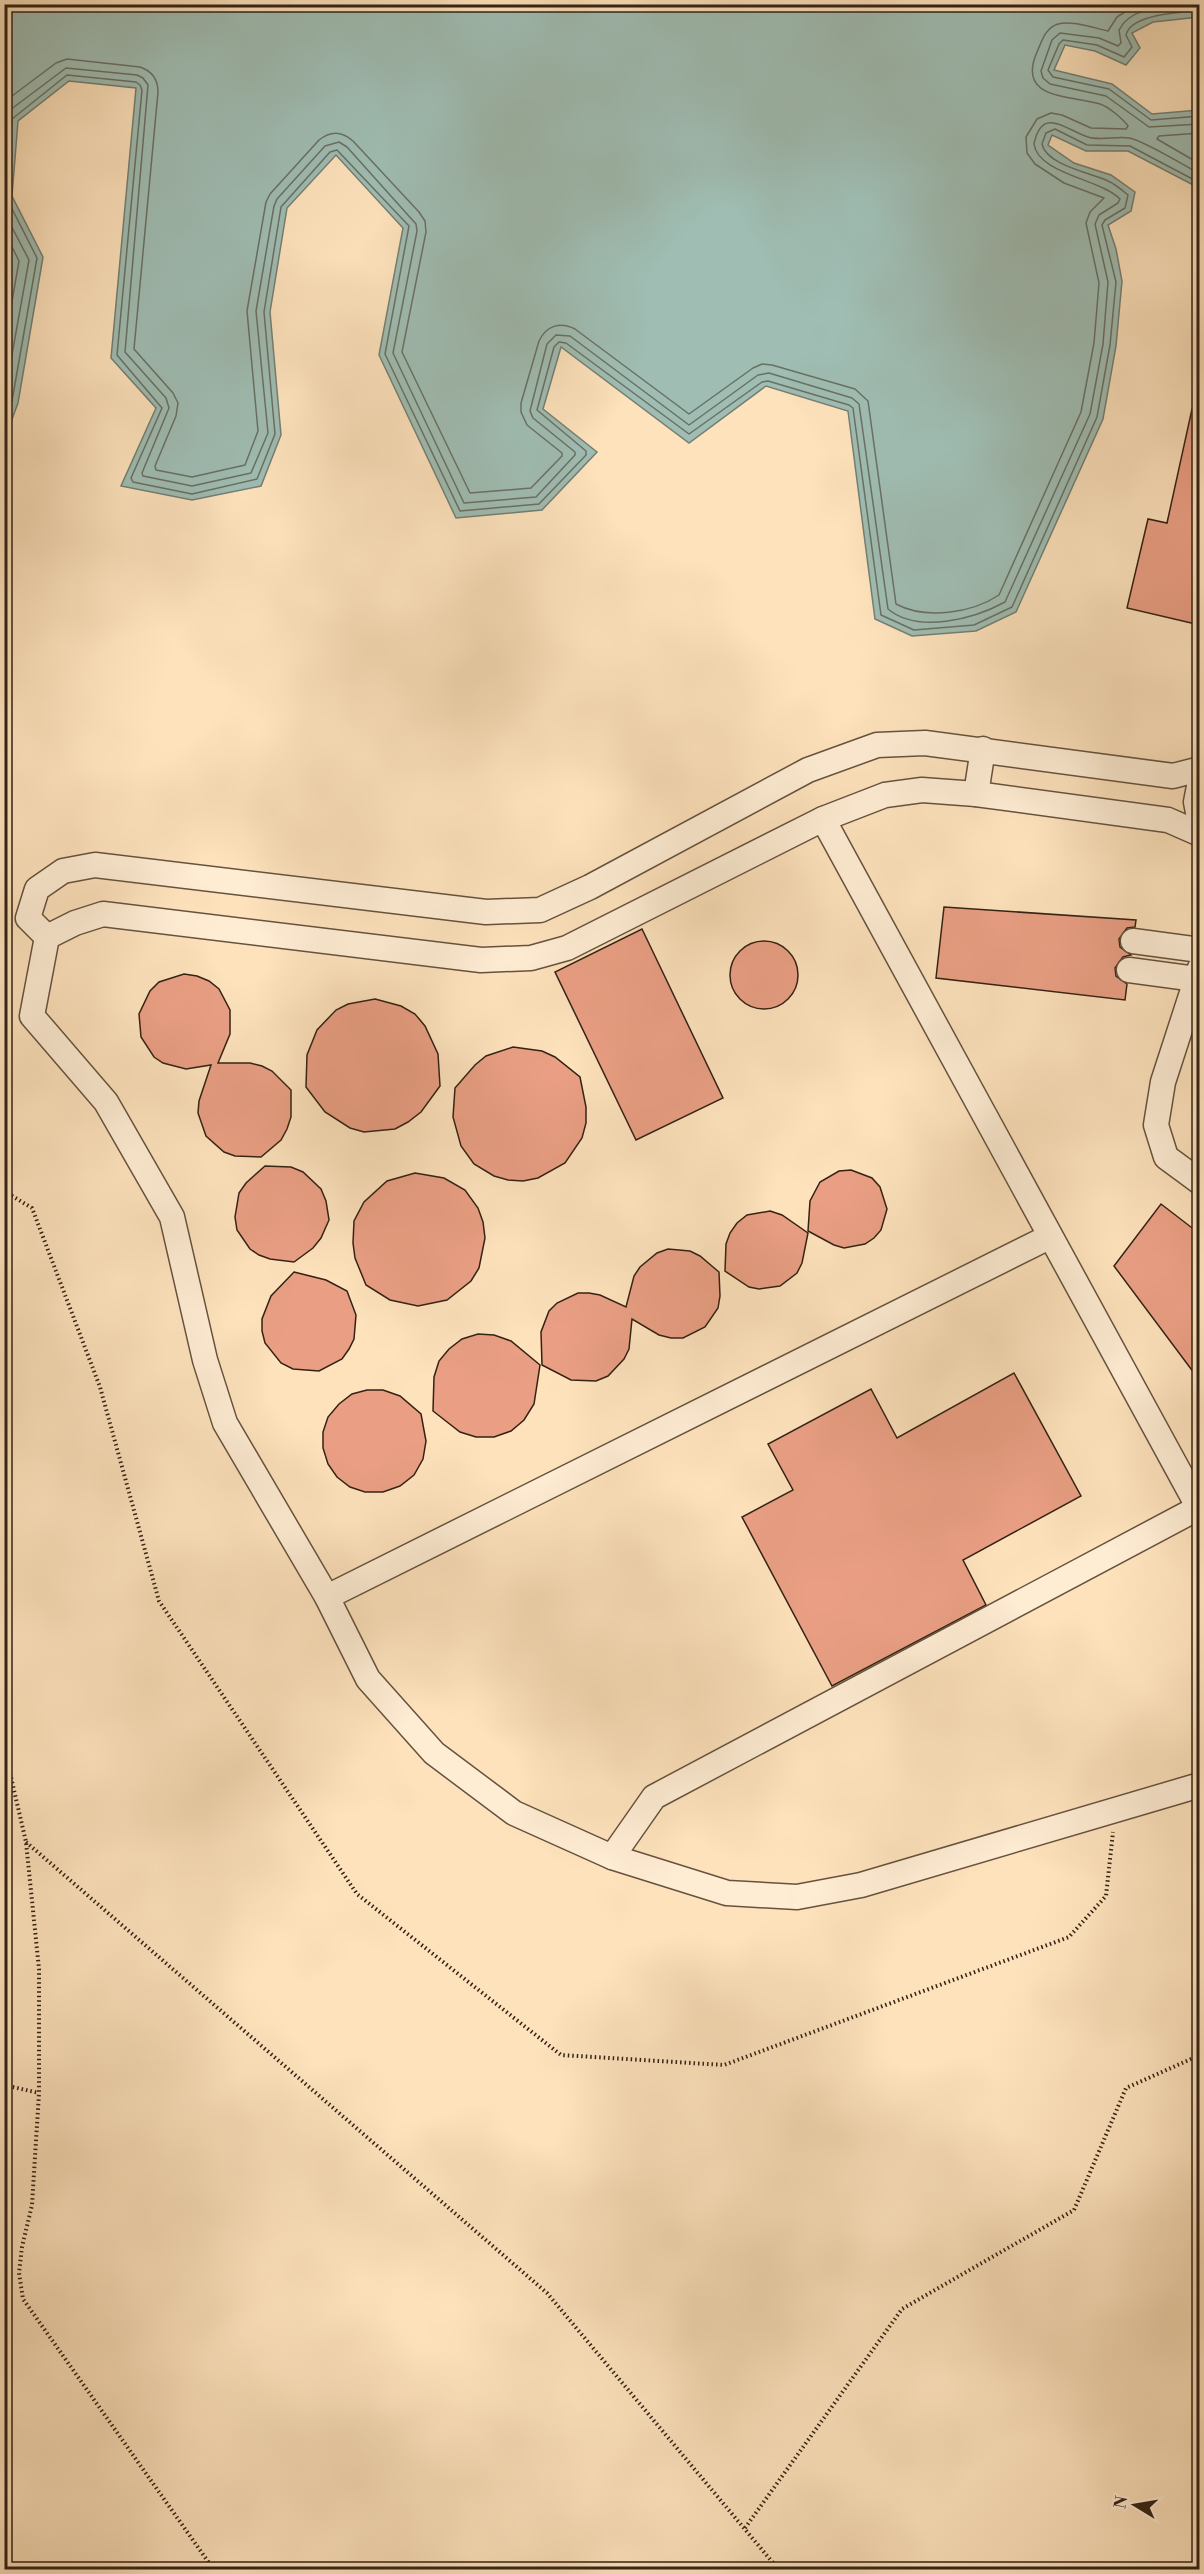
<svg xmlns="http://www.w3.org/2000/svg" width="1204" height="2574" font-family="'Libre Bodoni',serif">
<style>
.water{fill:#9fbdb3;stroke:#747f73;stroke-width:1.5}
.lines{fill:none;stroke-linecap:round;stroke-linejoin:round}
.shore{stroke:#697064;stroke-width:1.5}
.building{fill:#ea9f84;stroke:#332214;stroke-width:1.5}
.minor-casing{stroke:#66523e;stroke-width:27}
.path{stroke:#332214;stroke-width:4;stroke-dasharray:1.5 3;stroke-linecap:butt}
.minor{stroke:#feecd3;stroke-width:24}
</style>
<rect width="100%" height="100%" fill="#fde2bc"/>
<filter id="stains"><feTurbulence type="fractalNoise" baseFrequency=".00333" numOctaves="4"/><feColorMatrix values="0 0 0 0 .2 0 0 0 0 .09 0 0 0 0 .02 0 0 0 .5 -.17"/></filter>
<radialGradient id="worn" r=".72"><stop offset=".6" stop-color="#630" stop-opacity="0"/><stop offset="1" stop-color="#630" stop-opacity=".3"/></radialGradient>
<path class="water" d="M5,4L1199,5V17L1153,22L1132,33L1140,48L1126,65L1095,51L1065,45L1054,70L1112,84L1152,114L1199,110V188L1128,151H1086L1052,135L1048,145L1074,163L1111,175L1135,192L1131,211L1108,225L1116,249L1122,281L1116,346L1103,419L1016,612L976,631L912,636L875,619L848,411L766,386L689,443L561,347L543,409L597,452L542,510L456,518L379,355L403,228L336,155L287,208L270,312L281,435L261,486L192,500L121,486L156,408L111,358L136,88L69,81L18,121L12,196L43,257L18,403L5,438Z"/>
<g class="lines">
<g class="shore">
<path d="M1188,4C1166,7 1131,6 1119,30L1121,43L1118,46L1099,38L1060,33L1052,40L1041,71L1043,78L1050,84L1106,96L1149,127L1200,124"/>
<path d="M1200,11C1182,12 1131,14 1126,35L1132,47L1124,57L1097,45L1063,40L1059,44L1048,70L1053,77L1109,89L1151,120L1200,116"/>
<path d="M4,102L56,63L67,59L140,67C152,71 158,79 158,92L134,349L173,393L178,403L176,416L155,466L156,470L192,477L245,465L258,431L247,311L266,202L270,194L319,140C330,131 342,131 353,141L419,212L425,221L426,232L402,352L470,493L531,488L562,456V453L527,425L521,412V403L539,341C546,326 560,321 575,329L689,414L753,368L762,364L772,365L855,389L868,401L896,604C926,620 972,613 999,595L1081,412L1094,343L1099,283L1086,223L1090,212L1104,198L1064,183L1035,164L1027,153L1026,137L1037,119L1051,113L1062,115L1091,128L1126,129L1128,126C1123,119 1109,107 1100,104C1070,95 1016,100 1037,52C1042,41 1045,28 1058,24C1072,20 1094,28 1108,31L1117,17L1137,4"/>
<path d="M4,120L10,110L66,68L137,75L143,78L148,85L125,352L166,398L169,408L142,473L143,476L192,486L251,473L268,433L256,311L274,206L277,199L325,146L339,142L347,147L416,224L417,231L393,353L464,503L536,497L575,455V452L533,418L530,411L547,344L556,335L570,336L689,425L758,375L769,373L852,398L859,404L888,609C918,634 974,619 1005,602L1090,414L1103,344L1108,282L1095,224L1099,215L1118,203L1120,199C1101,179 1038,174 1034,144C1042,105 1066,130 1088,137C1100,141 1116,136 1129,138C1143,140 1185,166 1200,174"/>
<path d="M1200,133L1159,136L1157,139L1200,164"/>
<path d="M4,212L29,260L4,399"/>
<path d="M4,231L19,261L4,347"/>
<path d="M4,421L12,401L37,258L6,197L12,119L67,75L136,82L140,85L142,90L117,355L162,408L131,478L133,482L192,494L257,479L275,434L264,312L281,207L330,152L337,150L409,226L385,354L460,511L539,504L586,455V451L537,410L554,347L559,342L566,343L689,434L762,382L768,381L849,405L853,408L881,615L914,630L974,625L1012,607L1097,417L1110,345L1116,282L1102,225L1105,220L1125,208L1128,195C1122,190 1115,184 1108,181C1091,173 1046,165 1042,144L1046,133L1055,129L1087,145L1130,146L1200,183"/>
</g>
</g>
<g class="building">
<path d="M1192,409L1200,410V625L1127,608L1148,519L1167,523Z"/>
<path d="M944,907L1136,920L1135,927L1127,928L1119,939L1120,947L1131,955L1123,957L1115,968L1116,976L1127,984L1125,1000L936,978Z"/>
<path d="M642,929L723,1098L636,1140L555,972Z"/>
<circle cx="764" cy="975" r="34"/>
<path d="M184,974L197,976L209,981L219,989L230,1010V1034L218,1063H250L262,1066L272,1071L291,1090V1117L287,1129L281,1140L261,1157L235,1156L224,1152L206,1136L198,1113L199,1101L211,1065L186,1069L163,1063L154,1057L141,1037L139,1014L150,991L159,982Z"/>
<path d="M375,999L401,1006L415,1014L425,1026L438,1054L440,1086L421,1112L408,1122L395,1129L364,1132L350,1128L325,1112L306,1087L307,1055L317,1030L336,1010L348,1004Z"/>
<path d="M513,1047L542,1051L555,1057L580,1077L586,1107V1123L582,1138L565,1163L538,1178L523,1181L508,1180L494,1176L474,1164L461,1146L453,1117L455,1088L475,1065L486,1056Z"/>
<path d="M265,1166L291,1167L303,1172L321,1189L326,1201L329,1220L321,1238L313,1248L294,1262L270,1259L259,1255L250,1249L237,1230L235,1217L239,1193L246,1183Z"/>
<path d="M851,1170L872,1178L880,1187L887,1209L881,1230L874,1238L865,1244L844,1248L834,1245L808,1231L810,1201L820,1182L839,1171Z"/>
<path d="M415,1173L444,1178L465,1190L478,1208L483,1222L485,1238L479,1268L471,1281L447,1300L418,1306L390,1300L366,1285L355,1258L353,1243L354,1221L364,1202L387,1181Z"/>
<path d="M1161,1204L1200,1234V1381L1114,1266Z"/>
<path d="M770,1211L782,1215L808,1233L802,1263L797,1273L780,1286L759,1289L749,1287L725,1271L726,1244L730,1233L737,1223L747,1215Z"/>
<path d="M668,1249L690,1251L700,1256L719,1272L720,1296L718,1308L705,1327L683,1338H671L659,1335L632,1319L629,1349L624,1359L608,1376L596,1381L571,1380L542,1365L541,1332L549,1311L557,1303L578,1293H589L600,1295L626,1307L634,1276L640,1267L657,1253Z"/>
<path d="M294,1272L326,1280L347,1291L356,1315L354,1339L349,1349L342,1359L319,1371L293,1369L281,1363L265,1343L262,1331V1319L271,1296Z"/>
<path d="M478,1334L494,1335L511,1341L540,1365L534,1404L524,1420L511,1431L494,1437H476L460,1432L433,1411L434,1377L439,1361L449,1349L462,1339Z"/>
<path d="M1014,1373L1081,1496L963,1560L986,1605L832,1686L742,1517L793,1490L768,1444L871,1389L897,1438Z"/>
<path d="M367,1390H383L400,1396L421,1414L426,1441L423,1459L414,1475L400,1486L383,1492H365L350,1487L337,1477L328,1464L323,1448V1432L328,1417L339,1404L352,1394Z"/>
</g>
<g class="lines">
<defs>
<g id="minor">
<path d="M1200,781L1196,802L1200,823"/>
<path d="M976,794L983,749"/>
<path d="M823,819L1200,1510"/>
<path d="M47,937L32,1016L106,1102L172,1217L205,1360L225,1423L327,1597L368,1679L434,1753L514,1813L612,1857L727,1893L797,1897L861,1885L1200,1785"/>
<path d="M47,937L28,918L37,889L63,871L95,865L486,912L540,910L590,887L808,770L877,745L925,743L1173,776L1200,769"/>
<path d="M47,937L75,923L103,914L481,960L531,958L567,948L823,819L885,795L922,790L976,794L1168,820L1200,834"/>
<path d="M1133,941L1200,950"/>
<path d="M1200,968L1163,1082L1156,1125L1166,1157L1200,1182"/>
<path d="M1129,970L1196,979"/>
<path d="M327,1597L1049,1237"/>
<path d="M612,1857L654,1797L1198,1508"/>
</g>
</defs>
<use href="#minor" class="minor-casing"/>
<g class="path">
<path d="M4,1191L32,1208L100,1387L159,1601L357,1894L561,2055L724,2065L1069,1937L1106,1896L1113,1832"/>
<path d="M4,1747L26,1842L39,1969V2093L32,2205L22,2247L19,2273L23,2299L214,2570"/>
<path d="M26,1842L547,2293L779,2570"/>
<path d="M4,2085L39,2093"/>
<path d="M745,2528L902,2309L1074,2210L1126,2088L1200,2055"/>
</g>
<use href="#minor" class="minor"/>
</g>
<rect width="1204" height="2574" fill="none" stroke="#fde2bc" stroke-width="24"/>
<rect x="6" y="6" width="1192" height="2562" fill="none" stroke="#332214" stroke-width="3"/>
<rect x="12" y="12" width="1180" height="2550" fill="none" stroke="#332214" stroke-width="1.5"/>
<g transform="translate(1135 2505) rotate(281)" stroke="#feecd3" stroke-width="4.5" paint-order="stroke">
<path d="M0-4.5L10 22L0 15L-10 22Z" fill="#332214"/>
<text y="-9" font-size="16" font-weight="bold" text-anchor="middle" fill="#332214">N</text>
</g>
<rect width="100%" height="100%" filter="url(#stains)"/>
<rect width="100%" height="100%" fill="url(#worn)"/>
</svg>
